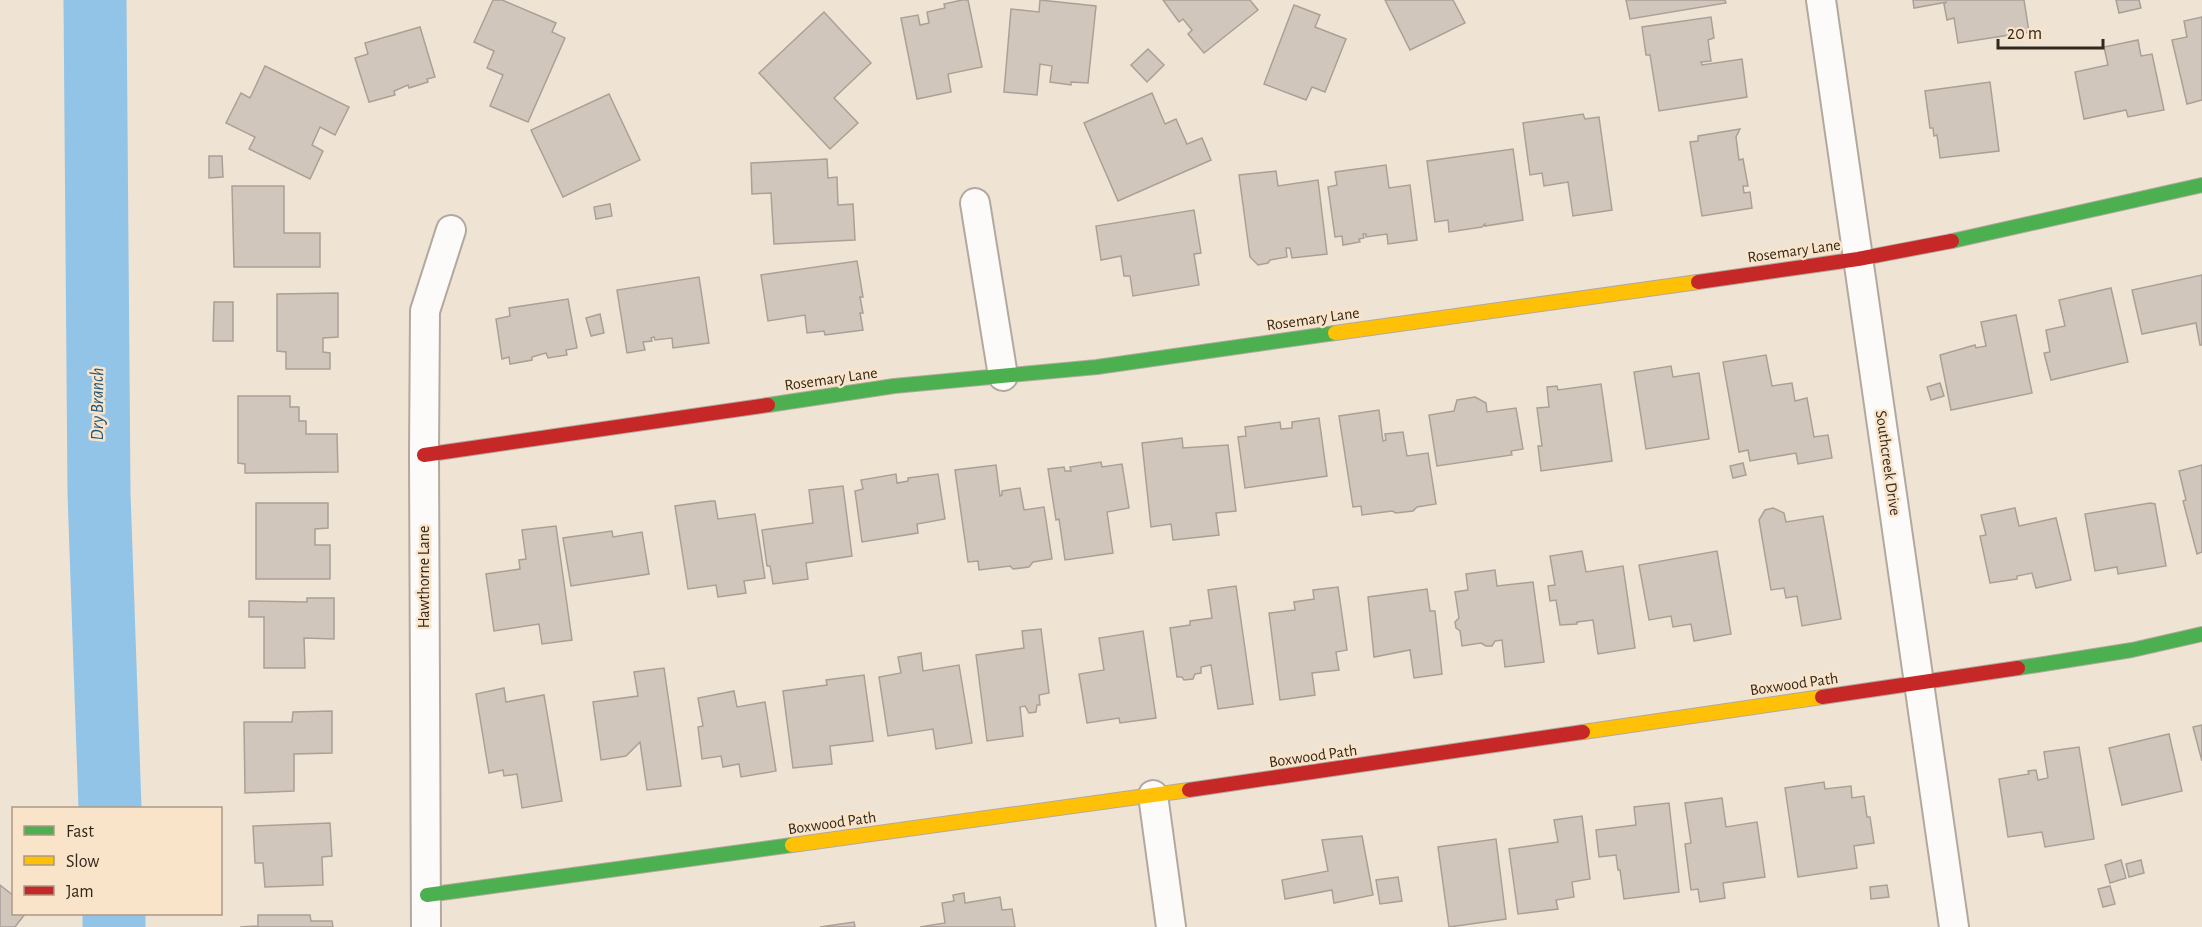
<svg xmlns="http://www.w3.org/2000/svg" width="2202" height="927" font-family="'Alegreya Sans',sans-serif">
<style>
.lines{fill:none;stroke-linecap:round;stroke-linejoin:round}
.river{stroke:#92c4e7;stroke-width:63}
.building{fill:#d1c6bc;stroke:#aba096;stroke-width:1.5}
.street-casing{stroke:#b2a99e;stroke-width:32}
.fast-casing{stroke:#b2a99e;stroke-width:16}
.slow-casing{stroke:#b2a99e;stroke-width:16}
.jam-casing{stroke:#b2a99e;stroke-width:16}
.street{stroke:#fdfbf9;stroke-width:28}
.fast{stroke:#4caf50;stroke-width:14}
.slow{stroke:#ffc107;stroke-width:14}
.jam{stroke:#c62828;stroke-width:14}
.labels{text-anchor:middle;dominant-baseline:central;stroke-width:5;stroke-linejoin:round;paint-order:stroke}
.street-label{font-size:16px;fill:#31281e;stroke:#fae4c9}
.water-label{font-size:18px;font-style:italic;fill:#20597e;stroke:#fae4c9}
</style>
<rect width="100%" height="100%" fill="#efe3d4"/>
<g class="lines">
<g class="river">
<path d="M95,0L99,493L110,808"/>
<path d="M114,914V927"/>
</g>
</g>
<g class="building">
<path d="M493,0H502L556,23L552,32L565,38L528,122L490,106L503,75L487,68L494,51L474,42Z"/>
<path d="M962,0H968L982,67L948,74L951,92L917,99L901,18L918,15L920,25L929,23L927,12L945,8L944,4Z"/>
<path d="M1040,0L1096,6L1088,83L1071,82V85L1050,82L1052,66L1040,64L1037,95L1004,92L1011,9L1039,12Z"/>
<path d="M1163,0H1250L1258,10L1204,53L1188,34L1192,30L1183,19L1179,22Z"/>
<path d="M1385,0H1453L1465,23L1410,50Z"/>
<path d="M1626,0H1725L1726,3L1630,19Z"/>
<path d="M1913,0H2024L2029,32L1958,43L1954,18L1947,20L1944,4L1947,2L1914,8Z"/>
<path d="M2116,0H2139L2141,8L2119,13Z"/>
<path d="M1294,5L1320,15L1315,27L1346,39L1325,92L1312,87L1306,100L1264,84Z"/>
<path d="M824,12L871,63L834,98L858,123L830,149L759,73Z"/>
<path d="M1711,17L1714,38L1708,40L1711,61L1701,62L1702,65L1742,59L1747,97L1659,111L1650,55H1646L1642,27Z"/>
<path d="M2202,17V100L2187,104L2172,40L2187,37L2184,21Z"/>
<path d="M420,27L435,77L427,79L428,82L409,88L408,85L394,91L395,95L369,102L355,58L368,54L365,43Z"/>
<path d="M2138,40L2141,56L2152,54L2164,110L2128,117L2126,110L2084,119L2075,72L2108,65L2104,47Z"/>
<path d="M1148,49L1164,65L1147,82L1131,65Z"/>
<path d="M265,66L349,107L335,135L320,127L312,145L323,151L310,179L249,149L255,137L226,123L241,93L250,98Z"/>
<path d="M1990,82L1999,151L1940,158L1937,135L1934,136L1933,128H1930L1925,91Z"/>
<path d="M1152,93L1165,124L1176,119L1187,144L1202,138L1211,160L1118,201L1084,123Z"/>
<path d="M609,94L640,160L563,197L531,130Z"/>
<path d="M1583,114L1585,119L1599,117L1612,210L1573,216L1568,182L1544,186L1542,173L1530,175L1523,123Z"/>
<path d="M1740,129L1736,137L1739,160L1743,159L1748,186H1743L1744,193L1750,192L1752,208L1702,216L1690,142L1698,141V136Z"/>
<path d="M1513,149L1523,220L1485,226V224L1482,227L1449,232L1448,220L1435,222L1427,161Z"/>
<path d="M209,156H222L223,177L209,178Z"/>
<path d="M827,159L828,178L837,177L838,205L853,204L855,240L774,244L771,193L752,194L751,163Z"/>
<path d="M1386,165L1389,188L1410,185L1417,240L1388,244L1387,234L1366,237V234H1363L1364,238L1359,239L1360,242L1343,245L1342,236L1335,237L1328,187L1337,185L1335,172Z"/>
<path d="M1276,171L1278,186L1318,180L1327,254L1292,258L1290,248H1286L1287,257L1270,260L1268,263L1258,265L1250,257L1239,175Z"/>
<path d="M232,186H284V233H320V267H234Z"/>
<path d="M610,204L612,216L596,219L594,207Z"/>
<path d="M1194,210L1201,253L1194,254L1199,285L1133,296L1130,276H1124L1121,256L1101,260L1096,226Z"/>
<path d="M857,261L863,297H860L863,313H860L863,330L825,335L824,331L807,333L805,315L768,321L761,275Z"/>
<path d="M2202,275V345H2200L2196,323L2142,334L2132,290Z"/>
<path d="M699,277L709,343L673,348L672,338L655,340L654,337L651,338L652,341L643,342L645,350L627,353L617,290Z"/>
<path d="M2111,288L2128,362L2051,380L2044,353L2050,352L2046,330L2065,326L2059,300Z"/>
<path d="M338,293V337L323,338V352L330,353V369H286V352L277,351V294Z"/>
<path d="M568,299L577,348L566,350L567,355L548,358L546,353L532,357V360L510,364L509,357L502,359L496,319L510,316L509,308Z"/>
<path d="M214,302H233V341H213Z"/>
<path d="M600,314L604,333L591,336L586,318Z"/>
<path d="M2016,315L2032,393L1951,410L1940,355L1975,345L1976,348L1986,346L1981,322Z"/>
<path d="M1766,355L1772,386L1792,383L1795,401L1807,398L1814,437L1828,435L1832,458L1798,464L1796,453L1750,461L1748,450L1739,452L1723,362Z"/>
<path d="M1671,366L1673,377L1699,373L1709,439L1646,449L1634,372Z"/>
<path d="M1940,383L1944,396L1931,400L1927,387Z"/>
<path d="M1601,384L1612,461L1541,471L1538,446H1542L1537,408L1549,407L1547,387L1557,386L1558,390Z"/>
<path d="M238,396H290V407H299V421H306V434H337L338,472L245,473V464L238,463Z"/>
<path d="M1475,397L1486,403L1487,412L1516,408L1523,449L1511,451L1512,455L1437,466L1429,415L1454,411L1457,400Z"/>
<path d="M1379,410L1383,441L1386,440L1385,434L1403,432L1407,456L1428,453L1436,504L1417,507L1413,511L1396,513L1392,511L1362,515L1361,506L1353,507L1339,416Z"/>
<path d="M1319,418L1327,476L1245,488L1238,437L1246,436L1245,427L1280,422L1281,429L1292,428V422Z"/>
<path d="M1182,438L1183,448L1228,445L1236,511L1216,513L1219,535L1173,540L1171,524L1151,527L1142,443Z"/>
<path d="M1101,462L1102,467L1122,464L1129,508L1107,512L1113,553L1065,560L1059,519L1056,520L1048,469L1064,467L1065,471H1071L1070,467Z"/>
<path d="M1743,463L1746,475L1733,478L1730,466Z"/>
<path d="M996,465L1000,496L1002,495V491L1020,488L1024,510L1044,507L1052,559L1033,562L1029,567L1013,569L1010,566L979,570L978,561L968,562L955,470Z"/>
<path d="M2202,465V552L2197,554L2183,501L2186,500L2179,471Z"/>
<path d="M896,474L897,483L908,481V478L938,474L945,519L917,524L918,533L862,542L855,491L863,489L861,480Z"/>
<path d="M843,486L852,556L806,563L808,579L773,584L770,566H767L762,530L813,523L809,490Z"/>
<path d="M711,501H715L718,519L755,514L765,578L744,581L746,593L718,597L716,585L688,589L675,506Z"/>
<path d="M256,503H328V528L315,529V545H330V579H256Z"/>
<path d="M2150,503L2155,504L2166,566L2118,574L2117,567L2095,571L2085,514Z"/>
<path d="M1773,508L1784,513L1786,522L1823,516L1841,619L1802,626L1797,596L1786,598L1784,588L1771,590L1759,520L1765,510Z"/>
<path d="M2015,508L2019,526L2056,518L2071,580L2036,588L2032,573L2017,576V579L1990,583L1980,536L1986,535L1981,515Z"/>
<path d="M556,526L572,640L542,644L539,624L494,631L486,574L520,569L519,560L526,559L522,530Z"/>
<path d="M612,531L613,537L642,532L649,574L571,586L563,538Z"/>
<path d="M1582,551L1586,572L1623,566L1635,648L1598,654L1593,620L1577,622V624L1560,625L1556,600L1550,601L1548,586L1555,585L1550,556Z"/>
<path d="M1717,551L1731,634L1694,641L1691,624L1673,627L1671,616L1649,620L1639,565Z"/>
<path d="M1495,570L1497,586L1533,582L1544,662L1505,667L1502,640L1495,641L1492,646H1486L1481,643L1462,646L1460,631L1456,628L1455,622L1459,618L1455,592L1468,590L1466,574Z"/>
<path d="M1236,586L1253,704L1218,709L1211,665L1201,667V673L1195,674L1193,679L1184,680L1182,677H1177L1170,628L1190,625V621L1212,618L1208,590Z"/>
<path d="M1338,587L1347,650L1336,652L1339,670L1312,673L1315,695L1280,700L1269,613L1295,610L1294,602L1314,599L1313,590Z"/>
<path d="M1427,589L1430,611H1435L1442,674L1414,678L1410,650L1374,657L1368,597Z"/>
<path d="M307,598H334V639L304,638L305,668H264V617H249V601L307,602Z"/>
<path d="M1041,629L1049,693L1039,695L1040,705H1037L1036,712L1029,713L1025,706L1020,707L1023,736L987,741L976,655L1024,648L1022,631Z"/>
<path d="M1143,631L1156,718L1120,723L1119,718L1087,723L1079,674L1104,670L1099,638Z"/>
<path d="M921,653L923,671L959,665L972,743L936,749L933,729L888,736L879,677L901,673L898,657Z"/>
<path d="M664,668L681,786L647,790L640,742L626,756L601,760L593,702L638,696L634,672Z"/>
<path d="M864,675L873,741L830,746L832,764L793,768L783,691L827,685L826,680Z"/>
<path d="M504,688L506,702L544,695L562,801L522,808L517,774L504,776L503,770L489,773L476,694Z"/>
<path d="M734,691L737,707L765,702L776,771L741,777L739,764L723,767L721,756L702,759L698,727L703,726L698,698Z"/>
<path d="M332,711V753L294,754V791L245,793L244,722H292L293,712Z"/>
<path d="M2202,725V761L2193,727Z"/>
<path d="M2169,734L2182,791L2122,805L2109,748Z"/>
<path d="M2079,747L2094,839L2045,847L2042,832L2008,837L1999,779L2029,774L2028,771L2036,770L2038,780L2048,778L2044,752Z"/>
<path d="M1824,782L1825,789L1851,786L1852,798L1864,796L1867,817H1870L1874,843L1854,846L1857,868L1798,877L1785,788Z"/>
<path d="M1722,798L1726,827L1757,822L1765,877L1723,883L1725,898L1700,902L1698,889L1691,890L1685,844L1691,843L1685,803Z"/>
<path d="M1669,803L1679,892L1624,899L1620,870H1618L1616,855L1599,857L1596,830L1636,825L1634,807Z"/>
<path d="M1582,816L1590,879L1572,882L1574,897L1556,900L1558,909L1518,914L1509,849L1558,842L1554,820Z"/>
<path d="M330,823L332,856L322,857L323,885L265,887L263,863H255L253,826Z"/>
<path d="M1362,836L1373,895L1334,903L1332,890L1285,899L1282,880L1328,871L1322,840Z"/>
<path d="M1496,839L1506,919L1449,927L1438,847Z"/>
<path d="M2121,860L2126,878L2110,883L2105,865Z"/>
<path d="M2141,860L2144,873L2129,877L2126,864Z"/>
<path d="M1398,877L1402,901L1380,904L1376,880Z"/>
<path d="M0,885L14,896V914H25L15,927H0Z"/>
<path d="M1887,885L1889,897L1871,899L1870,887Z"/>
<path d="M2110,886L2115,904L2103,907L2098,889Z"/>
<path d="M964,893L965,903L1000,897L1002,910L1012,909L1015,927H920L945,923L942,903L954,901L953,895Z"/>
<path d="M258,915H310L311,921H332L333,927H240L258,926Z"/>
<path d="M854,922L855,927H820Z"/>
</g>
<g class="lines">
<defs>
<g id="street">
<path d="M1821,0L1954,927"/>
<path d="M975,203L1003,376"/>
<path d="M1153,795L1171,927"/>
<path d="M426,927L424,455L425,311L451,230"/>
</g>
<g id="fast">
<path d="M1952,241L2202,185"/>
<path d="M768,405L894,386L1097,367L1335,333"/>
<path d="M2018,668L2132,650L2202,634"/>
<path d="M427,895L792,845"/>
</g>
<g id="slow">
<path d="M1335,333L1698,282"/>
<path d="M1583,732L1822,697"/>
<path d="M792,845L1189,790"/>
</g>
<g id="jam">
<path d="M1698,282L1858,259L1952,241"/>
<path d="M424,455L768,405"/>
<path d="M1822,697L2018,668"/>
<path d="M1189,790L1583,732"/>
</g>
</defs>
<use href="#street" class="street-casing"/>
<use href="#fast" class="fast-casing"/>
<use href="#slow" class="slow-casing"/>
<use href="#jam" class="jam-casing"/>
<use href="#street" class="street"/>
<use href="#fast" class="fast"/>
<use href="#slow" class="slow"/>
<use href="#jam" class="jam"/>
</g>
<g class="labels">
<g class="street-label">
<text transform="translate(1794 251) rotate(-8)">Rosemary Lane</text>
<text transform="translate(1313 319) rotate(-8)">Rosemary Lane</text>
<text transform="translate(831 379) rotate(-8)">Rosemary Lane</text>
<text transform="translate(1888 463) rotate(82)">Southcreek Drive</text>
<text transform="translate(424 577) rotate(-90)">Hawthorne Lane</text>
<text transform="translate(1794 684) rotate(-8)">Boxwood Path</text>
<text transform="translate(1313 756) rotate(-8)">Boxwood Path</text>
<text transform="translate(832 823) rotate(-8)">Boxwood Path</text>
</g>
<g class="water-label">
<text transform="translate(98 404) rotate(-90)">Dry Branch</text>
</g>
</g>
<rect x="12" y="807" width="210" height="108" fill="#fae4c9" stroke="#aa9985" stroke-width="1.5"/>
<rect x="24" y="826" width="30" height="9" fill="#4caf50" stroke="#aa9985" stroke-width="1.5"/>
<text x="66" y="837" font-size="18" fill="#31281e">Fast</text>
<rect x="24" y="856" width="30" height="9" fill="#ffc107" stroke="#aa9985" stroke-width="1.5"/>
<text x="66" y="867" font-size="18" fill="#31281e">Slow</text>
<rect x="24" y="886" width="30" height="9" fill="#c62828" stroke="#aa9985" stroke-width="1.5"/>
<text x="66" y="897" font-size="18" fill="#31281e">Jam</text>
<path d="M1998 39v9h105v-9" fill="none" stroke="#31281e" stroke-width="3"/>
<text x="2007" y="39" font-size="18" fill="#31281e" stroke="#fae4c9" stroke-width="4.5" paint-order="stroke">20 m</text>
</svg>
